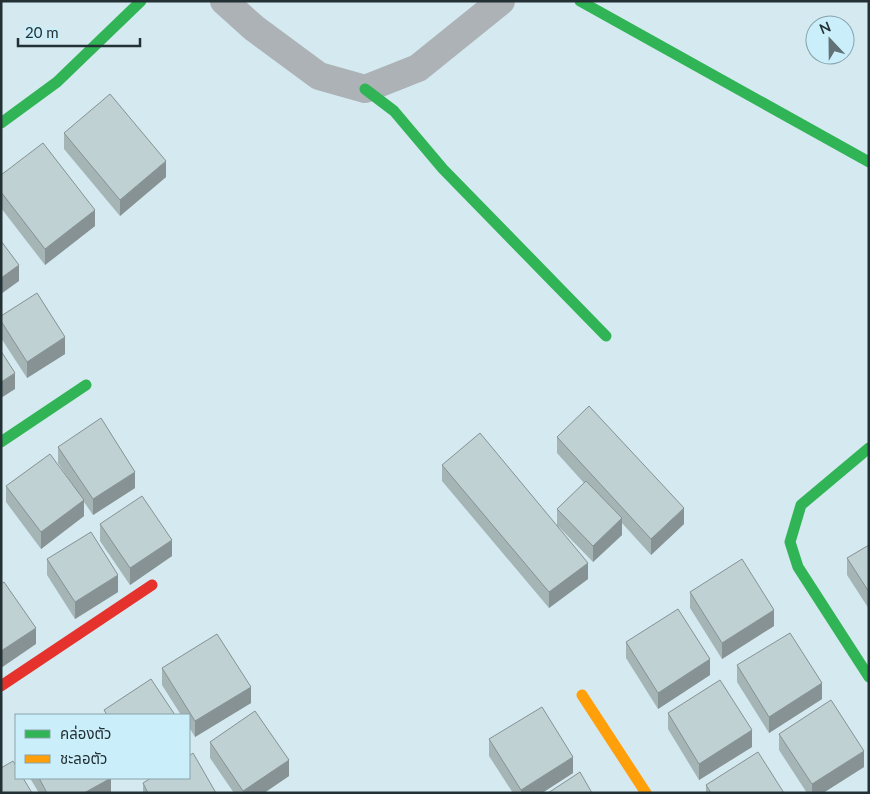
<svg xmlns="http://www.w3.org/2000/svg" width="870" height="794" font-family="Lato,'Noto Sans Thai',sans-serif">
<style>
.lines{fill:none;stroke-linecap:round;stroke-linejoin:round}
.street{stroke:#acb2b6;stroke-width:28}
.fast{stroke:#30b455;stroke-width:11}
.slow{stroke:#ff9f0a;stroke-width:11}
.jam{stroke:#e5322d;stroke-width:11}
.wall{fill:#a5b4b5}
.shaded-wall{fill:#869294}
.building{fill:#c0d1d3;stroke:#869294}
</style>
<rect width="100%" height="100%" fill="#d5e9f0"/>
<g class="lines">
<path class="street" d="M224,1L254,28L319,76L365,89L418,68L501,1"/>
<g class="fast">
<path d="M580,1L869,162"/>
<path d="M365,89L394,111L443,169L606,336"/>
<path d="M1,123L57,82L141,1"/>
<path d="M1,442L86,385"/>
<path d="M869,448L801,505L790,542L798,567L869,677"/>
</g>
<path class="slow" d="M582,695L646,793"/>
<path class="jam" d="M1,686L152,585"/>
</g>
<g class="wall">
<path d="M64,133L166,177L120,216L64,149Z"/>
<path d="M1,175L95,226L45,265L1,208Z"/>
<path d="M1,316L65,354L27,378L1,338Z"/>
<path d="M557,437L684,524L651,555L622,523V535L593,562L558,526L588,579L549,608L442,481V465L557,525V509L584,483L557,453Z"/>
<path d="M58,447L135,488L93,515L84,502V516L41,549L6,502V486L74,487L58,463Z"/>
<path d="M100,524L172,556L130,585L100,541Z"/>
<path d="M869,545V609L847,575V558Z"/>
<path d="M47,559L118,592L75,619L47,575Z"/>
<path d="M690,592L774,626L722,659L690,608Z"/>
<path d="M626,642L710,675L658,709L626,658Z"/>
<path d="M737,665L822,699L769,733L737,682Z"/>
<path d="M162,668L251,703L195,737L189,727V715H181L162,685Z"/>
<path d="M668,713L752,747L699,780L668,729Z"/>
<path d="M779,734L864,767L823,793H807L779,750Z"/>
<path d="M489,739L573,773L542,793H513L489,756Z"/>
<path d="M210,742L289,776L264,793H234L210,758Z"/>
<path d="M30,778H111V793H39Z"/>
<path d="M143,783L216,793H143Z"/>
<path d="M706,785L784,793H706Z"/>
</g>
<g class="shaded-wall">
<path d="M166,161V177L120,216V200Z"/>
<path d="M95,210V226L45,265V249Z"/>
<path d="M19,265V281L1,294V278Z"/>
<path d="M65,337V354L27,378V362Z"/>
<path d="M15,373V389L1,398V382Z"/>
<path d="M135,472V488L93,515V499Z"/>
<path d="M84,500V516L41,549V532Z"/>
<path d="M684,508V524L651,555V539Z"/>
<path d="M622,518V535L593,562V546Z"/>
<path d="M172,540V556L130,585V568Z"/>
<path d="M588,563V579L549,608V592Z"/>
<path d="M118,575V592L75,619V602Z"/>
<path d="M774,610V626L722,659V643Z"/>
<path d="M36,628V644L1,668V651Z"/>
<path d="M710,659V675L658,709V693Z"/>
<path d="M822,683V699L769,733V717Z"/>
<path d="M251,687V703L195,737V721Z"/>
<path d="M752,730V747L699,780V764Z"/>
<path d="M864,751V767L823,793H812V784Z"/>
<path d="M573,757V773L542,793H521V790Z"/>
<path d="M289,760V776L264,793H243V791Z"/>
<path d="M111,778V793H84Z"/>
</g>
<g class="building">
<path d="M110,94L166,161L120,200L64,133Z"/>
<path d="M43,143L95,210L45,249L1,192V175Z"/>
<path d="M1,241L19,265L1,278Z"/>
<path d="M37,293L65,337L27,362L1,321V316Z"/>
<path d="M1,351L15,373L1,382Z"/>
<path d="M589,406L684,508L651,539L557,437Z"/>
<path d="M101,418L135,472L93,499L58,447Z"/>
<path d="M480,433L588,563L549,592L442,465Z"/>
<path d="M50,454L84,500L41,532L6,486Z"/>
<path d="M586,481L622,518L593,546L557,509Z"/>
<path d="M142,496L172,540L130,568L100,524Z"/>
<path d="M91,532L118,575L75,602L47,559Z"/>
<path d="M869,545V592L847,558Z"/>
<path d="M742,559L774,610L722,643L690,592Z"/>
<path d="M4,582L36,628L1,651V584Z"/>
<path d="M678,609L710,659L658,693L626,642Z"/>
<path d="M790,633L822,683L769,717L737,665Z"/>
<path d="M217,634L251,687L195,721L162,668Z"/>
<path d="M151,679L175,715H107L104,710Z"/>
<path d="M720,680L752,730L699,764L668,713Z"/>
<path d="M831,700L864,751L812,784L779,734Z"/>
<path d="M542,707L573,757L521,790L489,739Z"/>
<path d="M255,711L289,760L243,791L210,742Z"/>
<path d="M758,752L784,793H711L706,785Z"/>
<path d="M193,753L216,793H148L143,783L151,778H189V756Z"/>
<path d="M13,761L16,766V778H23L32,793H1V768Z"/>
<path d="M580,772L592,793H548Z"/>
<path d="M39,778H111L84,793H47Z"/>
</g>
<rect width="870" height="794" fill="none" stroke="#233135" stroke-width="5"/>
<rect x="15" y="714" width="175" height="65" fill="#caeffb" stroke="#87a3ac"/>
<rect x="25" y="730" width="25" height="8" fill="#30b455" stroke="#87a3ac"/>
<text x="60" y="739" font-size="15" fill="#233135">คล่องตัว</text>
<rect x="25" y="755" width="25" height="8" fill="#ff9f0a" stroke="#87a3ac"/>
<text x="60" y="764" font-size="15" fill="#233135">ชะลอตัว</text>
<g transform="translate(830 40) rotate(338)"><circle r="24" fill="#caeffb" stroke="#87a3ac"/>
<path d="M0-4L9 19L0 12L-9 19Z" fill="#617176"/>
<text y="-8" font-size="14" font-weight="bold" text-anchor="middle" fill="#233135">N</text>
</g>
<path d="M18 38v8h122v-8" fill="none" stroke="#233135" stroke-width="2.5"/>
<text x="25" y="38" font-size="15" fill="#233135" stroke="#caeffb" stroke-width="4" paint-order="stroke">20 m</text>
</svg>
